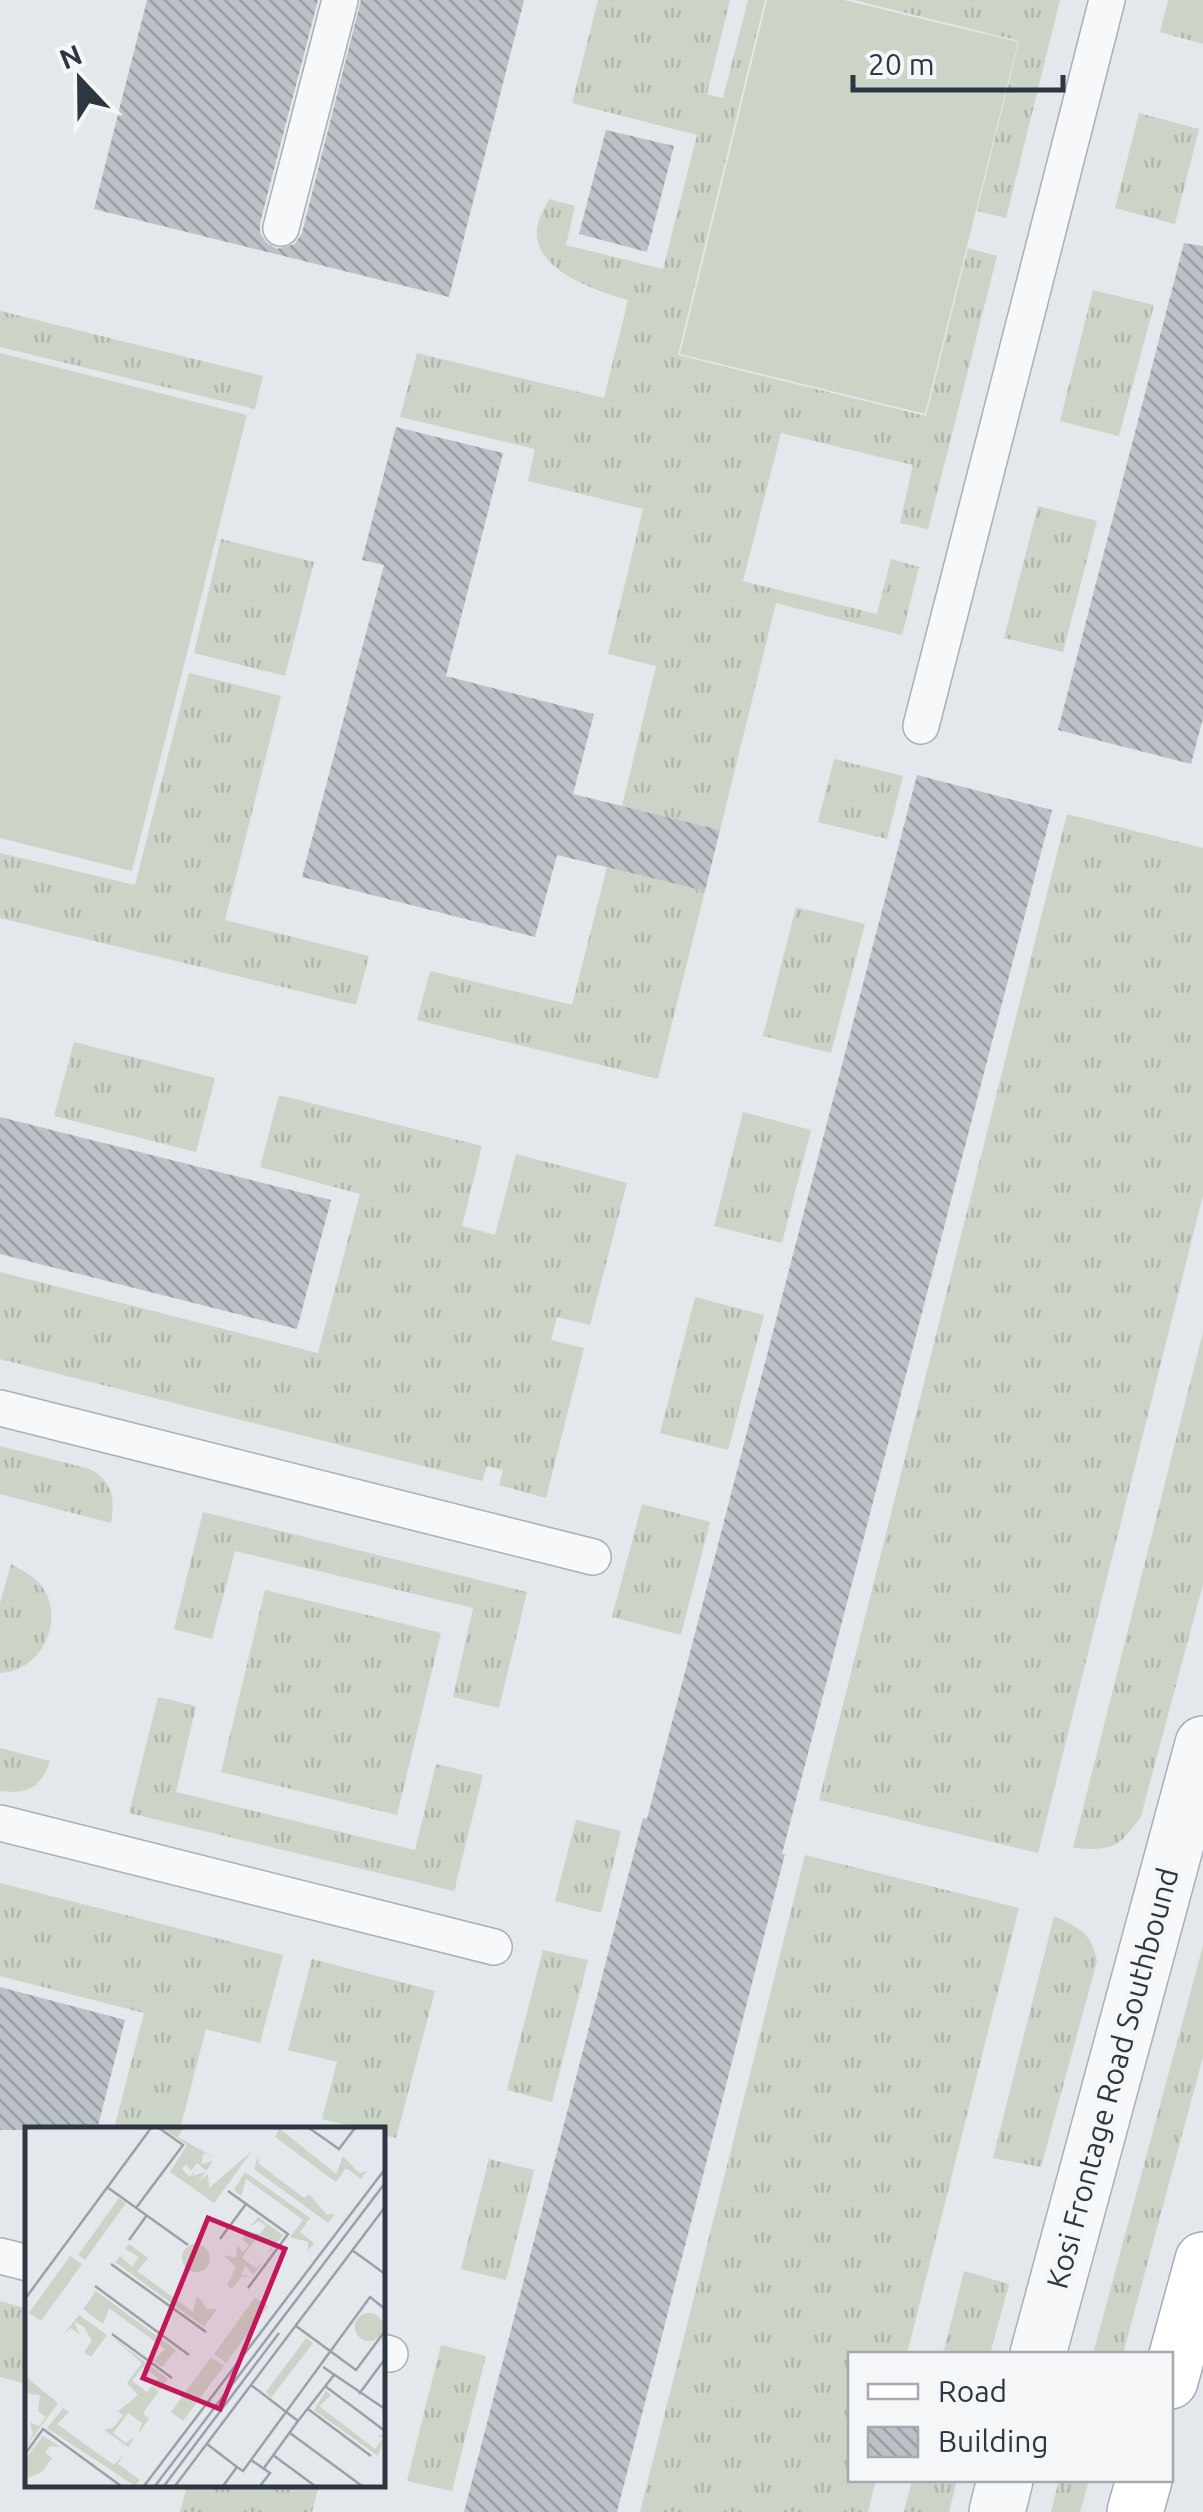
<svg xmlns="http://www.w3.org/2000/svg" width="1203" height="2512" font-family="Ubuntu,sans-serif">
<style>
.grass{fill:url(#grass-tufts)}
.pitch{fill:#cbd4c6}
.building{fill:url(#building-back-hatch)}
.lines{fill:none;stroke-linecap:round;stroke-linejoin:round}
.service-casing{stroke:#a9afb5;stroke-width:38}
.minor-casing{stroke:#a9afb5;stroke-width:58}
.primary-casing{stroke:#a4adb5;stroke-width:58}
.service{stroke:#f6f8f9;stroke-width:35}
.minor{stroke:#f6f8f9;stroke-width:55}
.primary{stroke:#fff;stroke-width:55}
.labels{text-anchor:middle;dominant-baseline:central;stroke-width:9;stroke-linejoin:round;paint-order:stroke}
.street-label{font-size:30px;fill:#2d3741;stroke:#f4f6f8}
.inset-road{fill:none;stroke:#9ba1a7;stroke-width:2.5}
.view{fill:#c2185b;fill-opacity:0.15;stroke:#c2185b;stroke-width:5}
.inset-edge{fill:none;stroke:#2d3741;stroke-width:5}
</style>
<defs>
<pattern id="grass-tufts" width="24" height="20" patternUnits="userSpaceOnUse" patternTransform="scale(2.5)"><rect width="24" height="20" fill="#cbd4c6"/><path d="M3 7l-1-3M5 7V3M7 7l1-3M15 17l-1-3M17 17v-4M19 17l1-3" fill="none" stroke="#afb7ab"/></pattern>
<pattern id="building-back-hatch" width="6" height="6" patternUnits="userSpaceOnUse" patternTransform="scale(2.5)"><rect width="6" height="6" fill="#bcc1c7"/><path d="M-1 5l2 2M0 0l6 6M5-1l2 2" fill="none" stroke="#999ea3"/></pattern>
</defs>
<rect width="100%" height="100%" fill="#e4e7eb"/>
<g class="grass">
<path d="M598,0H730L707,94L723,98L748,0H765L678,355L926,416L968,248L997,256L928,529L900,523L913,465L781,433L743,581L877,614L891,559L919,567L902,635L776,603L720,830L622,806L656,666L608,654L643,509L528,481L535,449L400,417L417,353L604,398L628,300C598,292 533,270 537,230C538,219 544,209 549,199L575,206L566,245L663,269L697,135L572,103Z"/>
<path d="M854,0H1060L1006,218L977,211L1019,41Z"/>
<path d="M1168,0H1203V44L1160,32Z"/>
<path d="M1139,113L1199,129L1175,224L1115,208Z"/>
<path d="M1093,290L1154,305L1119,436L1060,421Z"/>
<path d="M0,311L263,376L255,409L0,347Z"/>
<path d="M1038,506L1097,521L1063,652L1004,638Z"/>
<path d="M221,539L314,562L285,676L194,653Z"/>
<path d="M189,673L281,696L225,920L369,956L356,1005L0,918V853L135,885Z"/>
<path d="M834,759L903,776L887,839L818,822Z"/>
<path d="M1067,814L1203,848V1195L1038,1853L819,1800Z"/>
<path d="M607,867L705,891L658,1079L417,1020L430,971L572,1005Z"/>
<path d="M796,907L865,924L831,1053L763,1036Z"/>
<path d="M74,1042L215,1078L196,1152L54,1116Z"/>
<path d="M279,1095L482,1146L462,1226L495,1235L516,1154L627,1183L590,1325L557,1317L551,1340L584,1348L546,1498L499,1485L503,1470L487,1466L482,1481L0,1359V1272L318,1353L360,1194L260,1167Z"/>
<path d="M743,1112L811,1130L782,1243L714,1226Z"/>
<path d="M695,1297L764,1315L728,1450L660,1433Z"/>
<path d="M1203,1332V1584L1141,1816C1119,1848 1112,1851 1073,1848Z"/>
<path d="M0,1446L90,1469C113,1482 115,1499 111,1523L0,1494Z"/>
<path d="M642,1504L710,1522L681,1635L612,1617Z"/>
<path d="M203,1512L527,1592L499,1708L453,1697L473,1608L235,1551L212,1639L174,1629Z"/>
<path d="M11,1564C25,1572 40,1579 47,1595C62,1629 37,1672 0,1673V1603Z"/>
<path d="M265,1590L441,1633L397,1815L221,1772Z"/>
<path d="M158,1697L196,1706L176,1792L415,1850L436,1764L483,1775L454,1891L129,1813Z"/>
<path d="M0,1748L50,1761C41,1788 28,1794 0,1791Z"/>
<path d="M576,1820L621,1831L601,1913L555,1901Z"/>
<path d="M805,1855L1019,1908L907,2354H850V2480H876L868,2512H640Z"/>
<path d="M0,1883L283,1955L260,2043L206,2029L180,2129H114L144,2013L0,1976Z"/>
<path d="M1054,1916C1080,1929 1091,1931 1097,1961L1041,2167L993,2158Z"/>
<path d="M1203,1946V2057L1123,2354H1093Z"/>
<path d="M543,1950L588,1960L552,2102L507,2090Z"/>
<path d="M312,1959L435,1991L396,2138L383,2135L382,2130L363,2129L322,2119L337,2062L288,2050Z"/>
<path d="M489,2159L534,2170L506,2280L461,2269Z"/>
<path d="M964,2271L1009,2284L990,2354H943Z"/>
<path d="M0,2301L27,2309V2384L0,2377Z"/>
<path d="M441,2345L486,2356L452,2491L407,2481Z"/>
<path d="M912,2480H957L949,2512H904Z"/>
<path d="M1059,2480H1089L1080,2512H1051Z"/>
<path d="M187,2485V2484L319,2485L312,2512H180Z"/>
</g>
<g class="pitch">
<path d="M767,0H844L1018,42L925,414L680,354Z"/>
<path d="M0,353L247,415L132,871L0,838Z"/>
</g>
<g class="building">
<path d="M147,0H318L260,223V233L266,242L277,249L295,244L302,233L361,0H524L449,297L94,209Z"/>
<path d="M606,130L674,146L647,252L579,234Z"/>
<path d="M1184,243L1203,246V718L1191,764L1058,730Z"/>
<path d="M396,427L503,453L446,676L594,714L573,794L720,830L705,891L557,855L535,937L302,877L384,565L362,560Z"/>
<path d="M917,775L1052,810L782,1854H785L617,2512H464L643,1818L647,1819Z"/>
<path d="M0,1117L331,1200L297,1329L0,1254Z"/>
<path d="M0,1987L125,2020L97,2130H0Z"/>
</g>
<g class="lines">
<defs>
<g id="service">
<path d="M281,228L340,0"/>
<path d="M921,726L1107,0"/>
<path d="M0,1408L593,1557"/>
<path d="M0,1823L494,1947"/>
<path d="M0,2256L28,2263"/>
<path d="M382,2352L390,2354"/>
</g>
<g id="minor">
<path d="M1038,2354L1203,1744"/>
<path d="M997,2512L1005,2480"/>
</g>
<g id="primary">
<path d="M1170,2381L1203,2260"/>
<path d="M1135,2512L1144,2480"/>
</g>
</defs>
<use href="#service" class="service-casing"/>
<use href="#minor" class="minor-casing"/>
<use href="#primary" class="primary-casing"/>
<use href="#service" class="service"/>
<use href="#minor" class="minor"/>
<use href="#primary" class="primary"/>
</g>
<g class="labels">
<g class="street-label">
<text transform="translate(1112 2078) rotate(-75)">Kosi Frontage Road Southbound</text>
</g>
</g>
<g transform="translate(25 2127)">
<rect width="360" height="360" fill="#e4e7eb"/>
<path d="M138,1H159L153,10L190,31L179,26L176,37L188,34L181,44L172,36L166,44L161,37L157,42L165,50L172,39L167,49L181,45L172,55L183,47L184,61L227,24L189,76L145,45L162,18ZM254,1L311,47L318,29L334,46L342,44L336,52L321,41L311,55L250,10ZM233,29L234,37L279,71L284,67L302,88L310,87L303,96L229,42ZM220,45L285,91L275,105L289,116L283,124V115L265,110L278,93L221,52L216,69L209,63ZM94,71L101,76L60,133L53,128ZM233,90L258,108L241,130L247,119L232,110L217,131L231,141L240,133L228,148L221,139L216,147L227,150L217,149L207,162L202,158L211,140L198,128L211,131L212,118L218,125L224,118L217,112L222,104L235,107L241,99L234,94L225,100ZM104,117L123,131L112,144L168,185L172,168L182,182H192L179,200L90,135L95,129L107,140L114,130L100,122ZM45,129L57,137L16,194L4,186ZM71,164L151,223L137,240L128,234L140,222L84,181L78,197L58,182ZM230,170L243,179L201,236L189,227ZM54,188L82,208L66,230L59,225L67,214L59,200L49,194L54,207L46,201L38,208ZM88,211L143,252L135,263L128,258L133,251L118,240L107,254L122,265L127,259L134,264L118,286L124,292L113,307L117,296L103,286L88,306L101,316L110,310L103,320L79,303L89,300L98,288L93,284L113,268L102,256L117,236ZM281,211L288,216L246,271L241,265ZM186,230L199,239L158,294L146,285ZM0,249L33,276L0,321L8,307L5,295L14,299L21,290L13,284L15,268L0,266ZM301,264L306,268L294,279L350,322L358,312L353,308H360L353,329L289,283ZM38,281L44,285L32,297L89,338L100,326L93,337L115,353L110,359L22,301ZM18,309L36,320L25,319L20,325L27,331L17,345L0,352V332Z" fill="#cbd4c6"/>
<path d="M157 131a14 14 0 1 1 28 0a14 14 0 1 1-28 0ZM330 200a14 14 0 1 1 28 0a14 14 0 1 1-28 0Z" fill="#cbd4c6"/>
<path class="inset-road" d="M284,1L314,22L330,1M82,60L163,118M203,64L263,107L223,161M111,81L158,18L134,1M195,112L221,77M104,113L122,88M327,123L360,147M86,137L181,205M70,159L164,228M0,172L126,1M271,199L331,243L360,204M87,207L147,251M298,240L360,282M226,258L273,294L239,341M300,259L360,304M334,267L360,232M283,282L346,329M273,294L309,248M265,306L337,359M182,317L212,340M0,327L18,302L96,359M248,328L290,359M226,333L245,346L235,359M119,359L360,42M130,359L360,56M139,359L254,206M150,359L360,80M198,359L212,340L218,344L345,170L360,182"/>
<path class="view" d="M183,91L260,122L195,282L118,251Z"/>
<rect width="360" height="360" class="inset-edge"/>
</g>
<rect x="848" y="2352" width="325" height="130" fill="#f4f6f8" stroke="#a4aaaf" stroke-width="2.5"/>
<rect x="868" y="2384" width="50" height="15" fill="#ffffff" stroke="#a4aaaf" stroke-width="2.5"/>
<text x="938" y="2402" font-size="30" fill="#2d3741">Road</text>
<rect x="868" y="2427" width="50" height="30" fill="url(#building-back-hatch)" stroke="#a4aaaf" stroke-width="2.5"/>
<text x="938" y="2452" font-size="30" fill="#2d3741">Building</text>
<g transform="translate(80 80) rotate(338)" stroke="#f4f6f8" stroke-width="8" paint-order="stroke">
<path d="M0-8L18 38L0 25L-18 38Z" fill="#2d3741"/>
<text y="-15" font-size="28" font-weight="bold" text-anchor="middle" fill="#2d3741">N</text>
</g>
<path d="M853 75v15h210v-15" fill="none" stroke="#2d3741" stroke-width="5"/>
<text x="868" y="75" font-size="30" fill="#2d3741" stroke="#f4f6f8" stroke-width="8" paint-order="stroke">20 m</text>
</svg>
